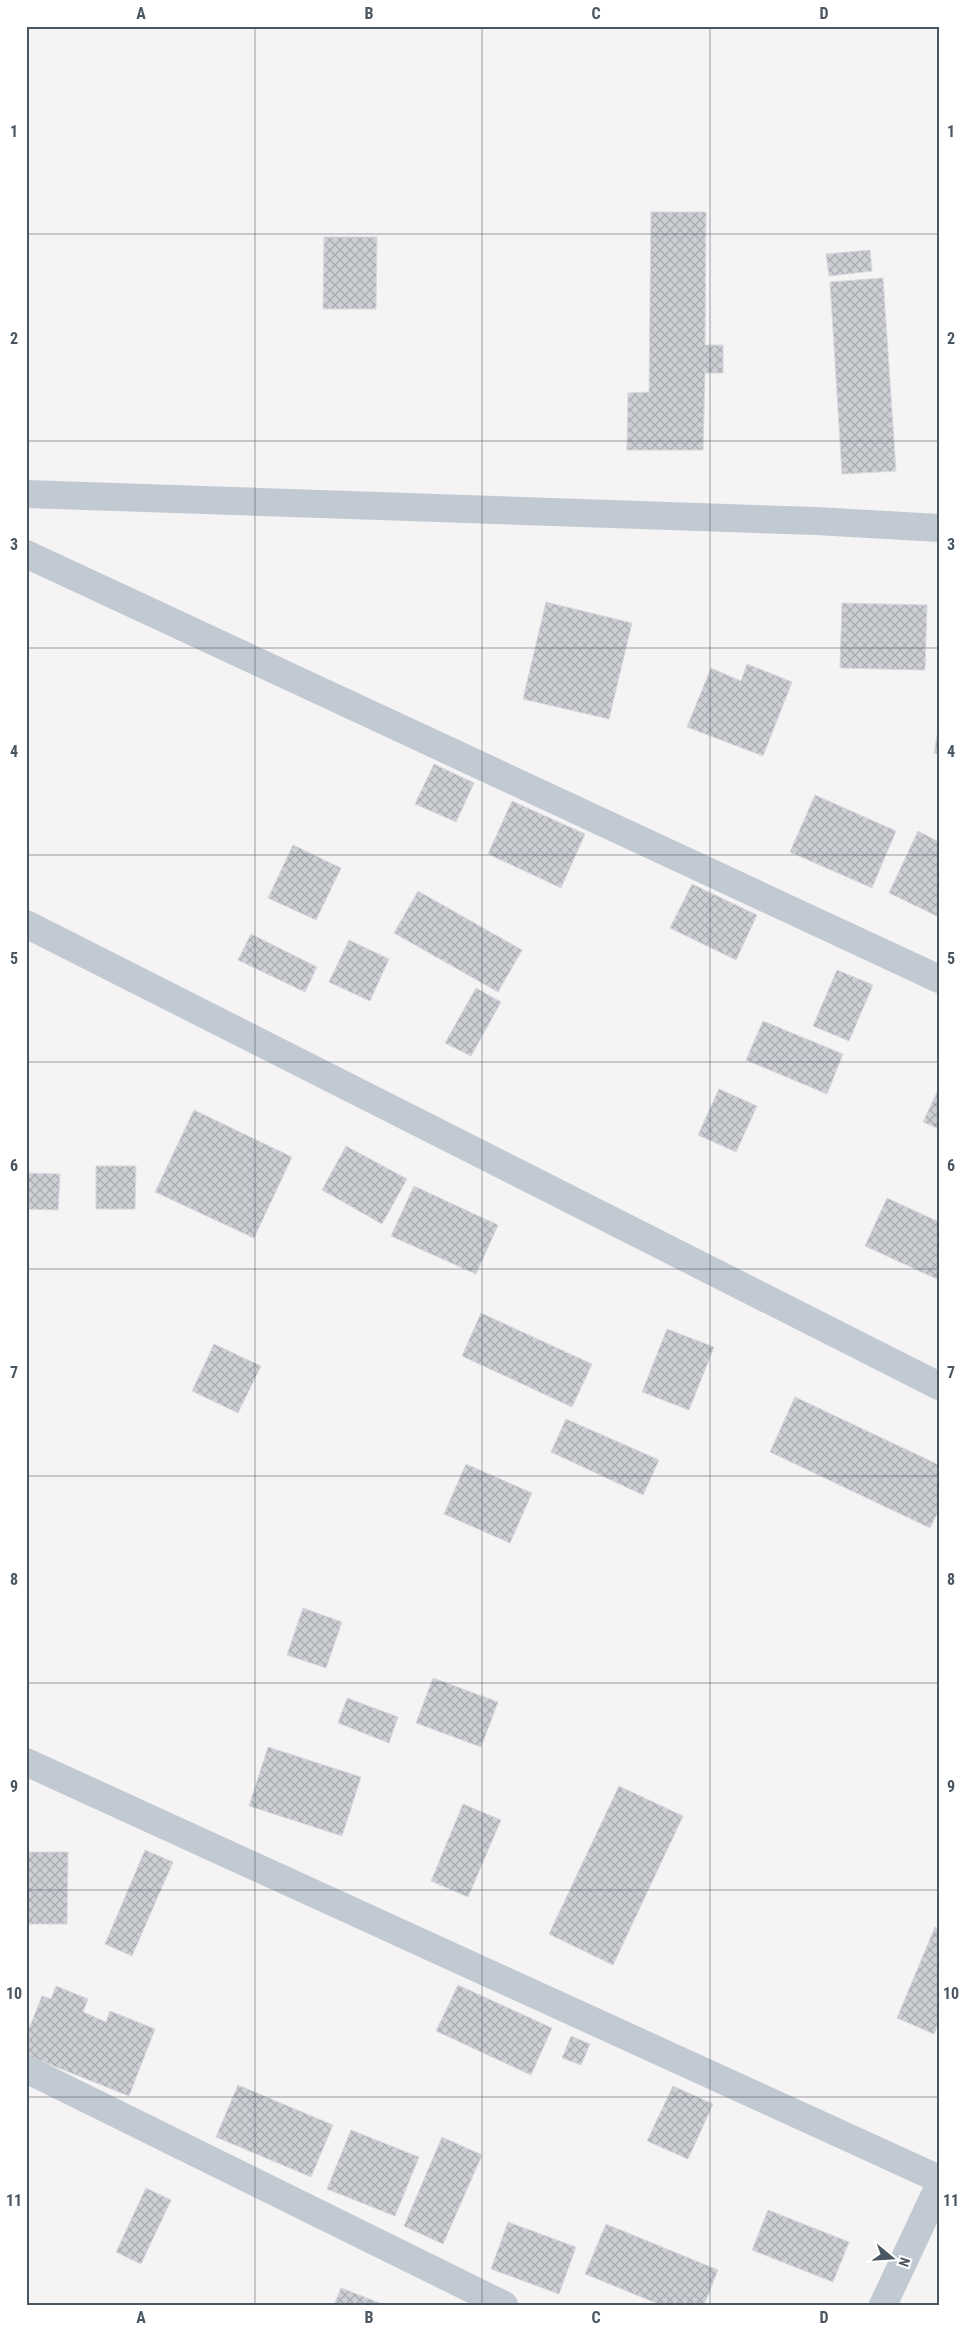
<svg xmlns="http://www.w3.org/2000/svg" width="965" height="2331" font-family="'Roboto Condensed',sans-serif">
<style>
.building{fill:url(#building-cross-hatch);stroke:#d7d9de}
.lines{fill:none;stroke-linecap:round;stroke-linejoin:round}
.minor{stroke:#c1cad2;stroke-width:28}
.grid{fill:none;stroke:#4a5661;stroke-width:1;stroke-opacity:0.55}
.neatline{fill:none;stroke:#4a5661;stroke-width:2}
.grid-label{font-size:16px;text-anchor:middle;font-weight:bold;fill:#4a5661}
</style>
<defs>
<pattern id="building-cross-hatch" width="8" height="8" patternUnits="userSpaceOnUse" patternTransform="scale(1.25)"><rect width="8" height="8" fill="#cdcfd5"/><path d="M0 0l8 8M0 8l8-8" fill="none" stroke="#a8abb0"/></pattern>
</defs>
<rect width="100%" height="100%" fill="#f5f3f3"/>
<g class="building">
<path d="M651,212H706L705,345H723V373H705L703,450H627L628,393L649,392Z"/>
<path d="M324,237H377L376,309H323Z"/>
<path d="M870,250L872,271L829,276L826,254Z"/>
<path d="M883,278L896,471L842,474L830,282Z"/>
<path d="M546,602L632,623L609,719L523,699Z"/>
<path d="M842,603L927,605L925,670L840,668Z"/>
<path d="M747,664L792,682L763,756L687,727L711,668L741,681Z"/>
<path d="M938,730H939V754L934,753Z"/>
<path d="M434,764L474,783L456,822L415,804Z"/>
<path d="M815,795L896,831L872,888L790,852Z"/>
<path d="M512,801L585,834L561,888L488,854Z"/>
<path d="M918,831L939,842V917L889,893Z"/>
<path d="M293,845L341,868L316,920L268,898Z"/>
<path d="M692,884L757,915L736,960L670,928Z"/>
<path d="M418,891L522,950L498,992L394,933Z"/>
<path d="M251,934L317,967L305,992L238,960Z"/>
<path d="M349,940L389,959L370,1001L329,982Z"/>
<path d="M837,970L873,985L849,1041L813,1026Z"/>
<path d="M476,988L501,1002L471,1056L445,1043Z"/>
<path d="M763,1021L843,1054L827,1094L746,1060Z"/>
<path d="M939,1088V1129L923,1122Z"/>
<path d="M719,1089L757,1106L736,1152L698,1135Z"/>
<path d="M194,1110L292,1157L254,1238L155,1192Z"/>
<path d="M346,1146L407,1179L382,1224L322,1190Z"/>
<path d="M96,1166H136L135,1209H96Z"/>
<path d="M26,1173L60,1174L58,1210L26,1209Z"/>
<path d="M414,1186L498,1225L476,1274L391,1236Z"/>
<path d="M887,1198L939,1222V1280L865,1246Z"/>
<path d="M481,1313L592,1364L572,1407L462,1356Z"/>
<path d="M667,1329L714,1347L689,1410L642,1392Z"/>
<path d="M214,1344L261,1366L238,1413L192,1391Z"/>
<path d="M795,1397L939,1465V1510L930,1528L770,1452Z"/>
<path d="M566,1419L659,1460L643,1495L551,1452Z"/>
<path d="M466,1464L532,1493L510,1543L444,1514Z"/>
<path d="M303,1608L342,1622L326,1668L287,1655Z"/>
<path d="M433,1678L498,1702L481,1747L416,1723Z"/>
<path d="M347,1698L398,1717L389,1743L338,1723Z"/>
<path d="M268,1747L361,1777L342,1836L249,1806Z"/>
<path d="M619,1786L683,1816L613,1965L549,1934Z"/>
<path d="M463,1804L501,1820L468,1897L431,1881Z"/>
<path d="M145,1850L173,1862L132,1956L105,1944Z"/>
<path d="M26,1852H68L67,1924H26Z"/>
<path d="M935,1927L939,1929V2022L934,2034L897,2018Z"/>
<path d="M458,1985L552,2028L531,2075L436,2031Z"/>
<path d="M56,1986L88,1999L83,2012L106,2022L110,2011L155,2029L129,2096L26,2055V2036L42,1996L51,1999Z"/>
<path d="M571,2036L590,2044L581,2065L562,2058Z"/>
<path d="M238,2085L333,2125L311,2177L216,2137Z"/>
<path d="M673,2086L713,2104L688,2159L647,2141Z"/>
<path d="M351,2130L419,2157L395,2216L327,2189Z"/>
<path d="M442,2137L482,2155L443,2244L404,2226Z"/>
<path d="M146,2188L171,2200L141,2264L116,2252Z"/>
<path d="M768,2210L849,2242L833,2282L752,2250Z"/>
<path d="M508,2222L576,2247L559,2294L491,2269Z"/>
<path d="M606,2224L718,2270L704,2305H661L585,2274Z"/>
<path d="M341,2288L385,2305H334Z"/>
</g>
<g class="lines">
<g class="minor">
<path d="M26,494L816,521L939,528"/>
<path d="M26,554L939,979"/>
<path d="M26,924L939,1386"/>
<path d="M26,1762L939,2179"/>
<path d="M26,2069L504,2305"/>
<path d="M883,2305L939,2186"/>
</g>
</g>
<path class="grid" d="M255,26V2305M482,26V2305M710,26V2305M26,234H939M26,441H939M26,648H939M26,855H939M26,1062H939M26,1269H939M26,1476H939M26,1683H939M26,1890H939M26,2097H939"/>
<rect width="965" height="2331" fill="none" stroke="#ffffff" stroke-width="55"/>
<g transform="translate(892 2258) rotate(108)" stroke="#ffffff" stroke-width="4" paint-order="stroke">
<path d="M0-4L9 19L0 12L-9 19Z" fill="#4a5661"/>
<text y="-8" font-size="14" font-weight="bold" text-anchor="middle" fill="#4a5661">N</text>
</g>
<rect x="28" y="28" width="910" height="2276" class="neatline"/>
<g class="grid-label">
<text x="141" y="19">A</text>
<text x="369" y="19">B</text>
<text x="596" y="19">C</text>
<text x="824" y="19">D</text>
<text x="14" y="137">1</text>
<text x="951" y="137">1</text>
<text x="14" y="344">2</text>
<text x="951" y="344">2</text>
<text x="14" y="550">3</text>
<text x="951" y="550">3</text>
<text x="14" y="757">4</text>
<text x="951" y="757">4</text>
<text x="14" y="964">5</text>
<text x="951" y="964">5</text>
<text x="14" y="1171">6</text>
<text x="951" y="1171">6</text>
<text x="14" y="1378">7</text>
<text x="951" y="1378">7</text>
<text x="14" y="1585">8</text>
<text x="951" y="1585">8</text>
<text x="14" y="1792">9</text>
<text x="951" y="1792">9</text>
<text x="14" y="1999">10</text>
<text x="951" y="1999">10</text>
<text x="14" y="2206">11</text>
<text x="951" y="2206">11</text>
<text x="141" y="2323">A</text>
<text x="369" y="2323">B</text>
<text x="596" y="2323">C</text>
<text x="824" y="2323">D</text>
</g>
</svg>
